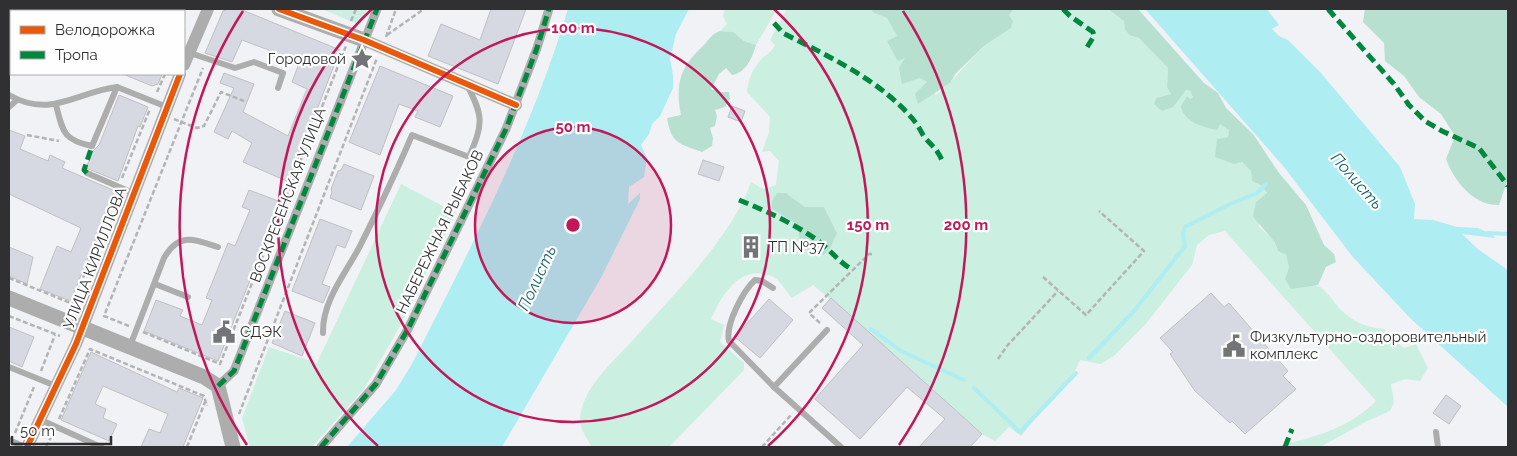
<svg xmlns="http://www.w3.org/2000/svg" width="1517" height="456" font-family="Raleway,sans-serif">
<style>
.green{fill:#cbefe0;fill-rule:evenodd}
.forest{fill:#b8e0d0}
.water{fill:#aeedf2}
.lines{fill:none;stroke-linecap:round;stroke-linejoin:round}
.stream{stroke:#aeedf2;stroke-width:4}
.building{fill:#d6d9e1;stroke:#c0c0c3}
.path{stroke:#b3b4b5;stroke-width:2.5;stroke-dasharray:5 2.5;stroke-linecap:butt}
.service{stroke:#adadae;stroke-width:6}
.pedestrian{stroke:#adadae;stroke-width:9}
.minor{stroke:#adadae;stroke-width:12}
.tertiary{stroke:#adadae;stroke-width:15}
.quiet{stroke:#00873e;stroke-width:5;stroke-dasharray:10 5;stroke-linecap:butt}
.cycleway-casing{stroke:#fefefe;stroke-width:9}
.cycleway{stroke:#e8590c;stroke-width:6}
.ring{fill:none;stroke:#c2185b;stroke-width:2.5}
.labels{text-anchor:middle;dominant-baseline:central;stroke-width:4.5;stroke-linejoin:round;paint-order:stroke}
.poi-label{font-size:15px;fill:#303033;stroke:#fefefe;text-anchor:start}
.street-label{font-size:15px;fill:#303033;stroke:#fefefe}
.water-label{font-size:16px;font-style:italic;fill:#125e63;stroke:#fefefe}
.centre{fill:#c2185b;stroke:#fefefe;stroke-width:2.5}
.ring-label{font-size:15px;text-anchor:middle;font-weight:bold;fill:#c2185b;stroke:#fefefe;stroke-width:4.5;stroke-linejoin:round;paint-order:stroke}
</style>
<rect width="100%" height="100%" fill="#f0f2f5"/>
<g class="green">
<path d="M322,9H367L360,25Z"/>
<path d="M725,9H777L756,45L744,41L733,32L720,31L727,24L723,16Z"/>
<path d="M787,9H871L875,13L887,18L897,36L887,41L905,57L902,83L920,78L927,82L936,95C963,74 977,44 1011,28L1009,15L1014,9H1108L1124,21L1125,29L1129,35L1139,38L1168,68L1167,87L1172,94L1156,98L1179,97L1185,90L1190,91L1193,97L1190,99L1187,97L1229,130L1228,137L1218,139L1251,171L1252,181L1262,186L1267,194L1256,202L1259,227L1272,238L1278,251L1286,255L1289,267L1285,279C1292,281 1317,286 1320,287C1329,293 1334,303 1341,310C1353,322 1368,328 1384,329L1389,336L1404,348L1416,344L1428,368L1420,381L1406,379L1391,384L1394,402L1390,411L1367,421L1322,446L1275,447C1313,437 1347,430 1376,401L1225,231L1209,235L1197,245L1192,265L1144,326L1115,355L1101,364L1080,360L1076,369L1021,436L1009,427L995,441L982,434L947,402L935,411L944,399L872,335L863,345L853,336L862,326L813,285L792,298C787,292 780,281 774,277C741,262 722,294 711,319L724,325L720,342L744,363V370L669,447H592C586,436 577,426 581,412C587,384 612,363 631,342C670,299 733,236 751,182L763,189L776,185L779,161L770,151L762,152L769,132L770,117L747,92C748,81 752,70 759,62C765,54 771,54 775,45L770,40ZM786,193L805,207H824L837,233L830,249L800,245L798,225L772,208Z"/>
<path d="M401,184L456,213L399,328L364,389L312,447H250L242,418L269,347L317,363Z"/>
</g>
<g class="forest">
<path d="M871,9H1014L1009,15L1013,21L1011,28L985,45L956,73L950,83L918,104L915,94L927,82L920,78L902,84L899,68L905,58L898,61L887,41L897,36L887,18L874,13Z"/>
<path d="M1108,9H1138L1204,83L1218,93L1226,108L1253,134L1279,173L1306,205L1324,245L1334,254L1336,262L1326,267L1318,285L1291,289L1285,279L1289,267L1286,255L1278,251C1274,236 1261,229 1253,216L1256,202L1267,193L1262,186L1252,181L1251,171L1242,162L1234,164L1215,157L1217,139L1228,137L1229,130L1220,124L1217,130C1202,127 1184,122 1181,106L1187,96L1190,99L1193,97L1190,91L1186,90L1173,107L1162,111L1154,104L1156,98L1171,94L1167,87L1168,68L1139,38L1129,35L1125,29L1124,21Z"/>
<path d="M1365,9H1508V179L1499,205C1474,206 1454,181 1446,159L1455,136L1441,114L1419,97L1404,76L1385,61L1384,43L1363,22Z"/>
<path d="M720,31L733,32L744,41L756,45C752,58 746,73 732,75L726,68L719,74L711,89L719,92H729L730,99L725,107L715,110L717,116L715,126L710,128L713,138L712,146L702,152C680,144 671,144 667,118L681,115C675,84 680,67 703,46C710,39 710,35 720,31Z"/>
<path d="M777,193H786L805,207H824L837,233L830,249L823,255L810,252L800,245L798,225L771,208L772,201Z"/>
</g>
<g class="water">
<path d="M568,9H689L676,34L670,59L673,75V88L660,116L652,124L649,134L641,145L647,158L644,177L629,187L628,204L640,193V199L602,276L502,447H347L396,390L412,364C470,249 531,133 568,9Z"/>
<path d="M1145,9H1267L1279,25L1272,29L1279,36L1288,40L1321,73L1400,167L1415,204L1414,219L1433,220L1457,227L1478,228L1492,234L1495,238L1462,234L1479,250L1508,270V407L1410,318L1352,256L1284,167Z"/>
</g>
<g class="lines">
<g class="stream">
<path d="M1488,233L1508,234"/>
<path d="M871,329L901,351L964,380"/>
<path d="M1089,358L1135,310L1185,246L1183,234L1185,227L1228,205L1257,193L1266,184"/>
<path d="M974,388L1020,432L1076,373"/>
</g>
</g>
<g class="building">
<path d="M228,9H240L340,50L289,182L243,162L252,143L232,131L228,139L214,132L234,88L220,83L224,73L254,84L243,112L288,136L307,89L292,82L298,66L273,56L274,52L242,40L232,62L205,53L223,11Z"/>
<path d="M491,9H526L498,84L428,56L441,24L480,40Z"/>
<path d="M380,66L453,96L440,127L415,117L418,111L399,104L380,155L349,142Z"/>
<path d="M123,74H162L158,84L152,86Z"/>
<path d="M119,95L148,107L140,127L138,126L118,181L86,168L93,151L99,145Z"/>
<path d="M732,106L745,111L741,122L728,117Z"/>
<path d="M9,130L25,136L20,149L48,161L50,155L65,162L62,168L115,191L71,300H68L40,289L57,246L71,252L81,228L9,194Z"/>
<path d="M703,160L724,167L719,181L698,174Z"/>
<path d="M344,164L374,176L361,210L330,198L332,192L331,189L338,171L341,170Z"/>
<path d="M249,190L281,202L218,361L144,331L156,300L183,310L180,316L202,325L212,300L206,298L228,243L235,246L250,210L242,207Z"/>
<path d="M320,219L352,231L345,248L337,245L322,284L330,287L323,303L292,291Z"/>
<path d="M9,247L33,257L27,284L9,276Z"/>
<path d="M1211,293L1224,307L1229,303L1288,371L1283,376L1296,389L1245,434L1232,421L1230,423L1195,391L1170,354L1173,352L1160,338Z"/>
<path d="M831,298L982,434L970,447H919L945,419L907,387L860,439L815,399L863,345L822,308Z"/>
<path d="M769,299L793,320L760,358L735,337Z"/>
<path d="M285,311L315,323L302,356L272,343Z"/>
<path d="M9,327L34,337L22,367L9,361Z"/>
<path d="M91,352L177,392L179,388L203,398L183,447H141L149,429L160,433L168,414L103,386L95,404L106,409L103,418L117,424L109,441L61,420Z"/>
<path d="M1446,395L1461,406L1449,424L1433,413Z"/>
</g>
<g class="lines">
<g class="path">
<path d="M351,21L356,9"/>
<path d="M387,35L424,9"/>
<path d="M386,37L396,9"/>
<path d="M157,92L165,74"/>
<path d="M174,119L197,128L204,126L221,92L244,101"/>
<path d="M27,135L59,141"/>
<path d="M122,178L150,109"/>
<path d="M1043,277L1086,315L1144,251L1099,211"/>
<path d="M9,278L73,304L115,195"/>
<path d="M9,316L60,336"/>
<path d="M820,323L809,313L869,254H872"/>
<path d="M129,326L104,316L203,68"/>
<path d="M143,332L220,364L346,46"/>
<path d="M998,359L1007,346L1058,291"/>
<path d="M41,371L55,335"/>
<path d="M239,414L377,58"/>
<path d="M59,419L90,349L204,396L207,406"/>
<path d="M15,433L34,387"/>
<path d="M46,447L52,435"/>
<path d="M187,447L205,402"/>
<path d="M762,447L791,415"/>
</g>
<g class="service">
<path d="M98,9L105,11"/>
<path d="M55,11L56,9"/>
<path d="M9,19L11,20"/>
<path d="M187,52L235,68L254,62L283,73L278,88"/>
<path d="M9,95C51,119 76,92 117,87"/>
<path d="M56,105C63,132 63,140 92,146L117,87L167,107"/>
<path d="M9,107L17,100"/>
<path d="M87,173L133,193"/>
<path d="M155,284L188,297"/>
<path d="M773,288L762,281L755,280C743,291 725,325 729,341L774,387"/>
<path d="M827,330L774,387L841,447"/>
<path d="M323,333C322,301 346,273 360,246C378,210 396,173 412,135L469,157C483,124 484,117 467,85"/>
<path d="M130,346L164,258C179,232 193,239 218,247"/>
<path d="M9,367L56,386"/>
<path d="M41,420L101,447"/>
<path d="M1436,432L1438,447"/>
<path d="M9,440L25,447"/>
</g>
<g class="pedestrian">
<path d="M218,386L234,371L377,9"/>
<path d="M321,447L376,384L408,329L506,129L537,48L549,9"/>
</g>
<g class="minor">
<path d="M364,40L516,105"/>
<path d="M184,65L208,9"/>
<path d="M27,447L76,344L180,74"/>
</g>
<g class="tertiary">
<path d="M279,9L364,40"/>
<path d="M9,298L204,377L218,386L233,447"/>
</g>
<g class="quiet">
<path d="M1063,9L1070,16L1093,32L1094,36L1086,49"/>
<path d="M1328,9L1394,84L1409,105L1425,121L1442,131L1479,148L1508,186"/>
<path d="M774,23L783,33C828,56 884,82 916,123C920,128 922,135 926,139C934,148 936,148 942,160"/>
<path d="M87,173L84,170L92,146"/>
<path d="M739,200C766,211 793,223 817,240C830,249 838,262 853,270"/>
<path d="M218,386L234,371L377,9"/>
<path d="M321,447L376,384L408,329L506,129L537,48L549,9"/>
<path d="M1285,447L1292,429"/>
</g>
<defs>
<g id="cycleway">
<path d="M279,9L364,40L516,105"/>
<path d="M27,447L76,344L180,74"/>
</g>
</defs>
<use href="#cycleway" class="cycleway-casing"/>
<use href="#cycleway" class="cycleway"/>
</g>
<circle cx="573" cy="225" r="98" fill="#c2185b" fill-opacity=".12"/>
<g class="ring">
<circle cx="573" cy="225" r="98"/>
<circle cx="573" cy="225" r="197"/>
<path d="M378 446A295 295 0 0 1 372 9M774 9A295 295 0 0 1 768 446"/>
<path d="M247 445A393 393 0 0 1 243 11M903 11A393 393 0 0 1 899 445"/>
</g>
<defs>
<symbol id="sight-bare" viewBox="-9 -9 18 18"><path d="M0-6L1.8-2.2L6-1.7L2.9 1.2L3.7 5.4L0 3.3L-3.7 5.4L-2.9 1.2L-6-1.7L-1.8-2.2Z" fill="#737477" stroke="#fefefe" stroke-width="2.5" paint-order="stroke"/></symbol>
<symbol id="building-bare" viewBox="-9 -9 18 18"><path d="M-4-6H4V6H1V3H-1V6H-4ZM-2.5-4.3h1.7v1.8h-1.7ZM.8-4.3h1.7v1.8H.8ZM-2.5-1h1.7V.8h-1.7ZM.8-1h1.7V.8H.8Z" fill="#737477" stroke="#fefefe" stroke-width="2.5" paint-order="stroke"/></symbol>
<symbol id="civic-bare" viewBox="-9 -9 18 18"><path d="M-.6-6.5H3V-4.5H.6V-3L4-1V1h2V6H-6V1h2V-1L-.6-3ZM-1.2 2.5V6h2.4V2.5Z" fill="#737477" stroke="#fefefe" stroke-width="2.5" paint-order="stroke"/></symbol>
</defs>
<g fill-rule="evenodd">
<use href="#sight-bare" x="346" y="43" width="32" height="32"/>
<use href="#building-bare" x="735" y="231" width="32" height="32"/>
<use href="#civic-bare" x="208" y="316" width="32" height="32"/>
<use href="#civic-bare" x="1218" y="330" width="32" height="32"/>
</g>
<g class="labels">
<g class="poi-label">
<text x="346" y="59" text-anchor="end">Городовой</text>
<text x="768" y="247">ТП №37</text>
<text x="240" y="332">СДЭК</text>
<text x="1250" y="337">Физкультурно-оздоровительный<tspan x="1250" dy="17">комплекс</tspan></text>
</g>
<g class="street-label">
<text transform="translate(288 195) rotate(-69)">ВОСКРЕСЕНСКАЯ УЛИЦА</text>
<text transform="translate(440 232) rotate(-64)">НАБЕРЕЖНАЯ РЫБАКОВ</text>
<text transform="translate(95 258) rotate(-69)">УЛИЦА КИРИЛЛОВА</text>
</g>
<g class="water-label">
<text transform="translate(1357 181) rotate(49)">Полисть</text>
<text transform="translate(537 278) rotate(-65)">Полисть</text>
</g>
</g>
<circle cx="573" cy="225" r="8" class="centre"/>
<g class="ring-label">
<text x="573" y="33">100 m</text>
<text x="573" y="132">50 m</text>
<text x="868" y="230">150 m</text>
<text x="966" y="230">200 m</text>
</g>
<rect width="1517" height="456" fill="none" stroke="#303033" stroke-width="20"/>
<rect x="10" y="10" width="175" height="65" fill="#fefefe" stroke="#acacad"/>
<rect x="20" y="26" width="25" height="8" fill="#e8590c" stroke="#acacad"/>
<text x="55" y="35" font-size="15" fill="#303033">Велодорожка</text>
<rect x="20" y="51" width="25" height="8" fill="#00873e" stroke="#acacad"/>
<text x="55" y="60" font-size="15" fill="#303033">Тропа</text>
<path d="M12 436v8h99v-8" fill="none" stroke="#303033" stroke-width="2.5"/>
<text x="20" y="436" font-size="15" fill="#303033" stroke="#fefefe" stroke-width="4" paint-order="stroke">50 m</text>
</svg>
